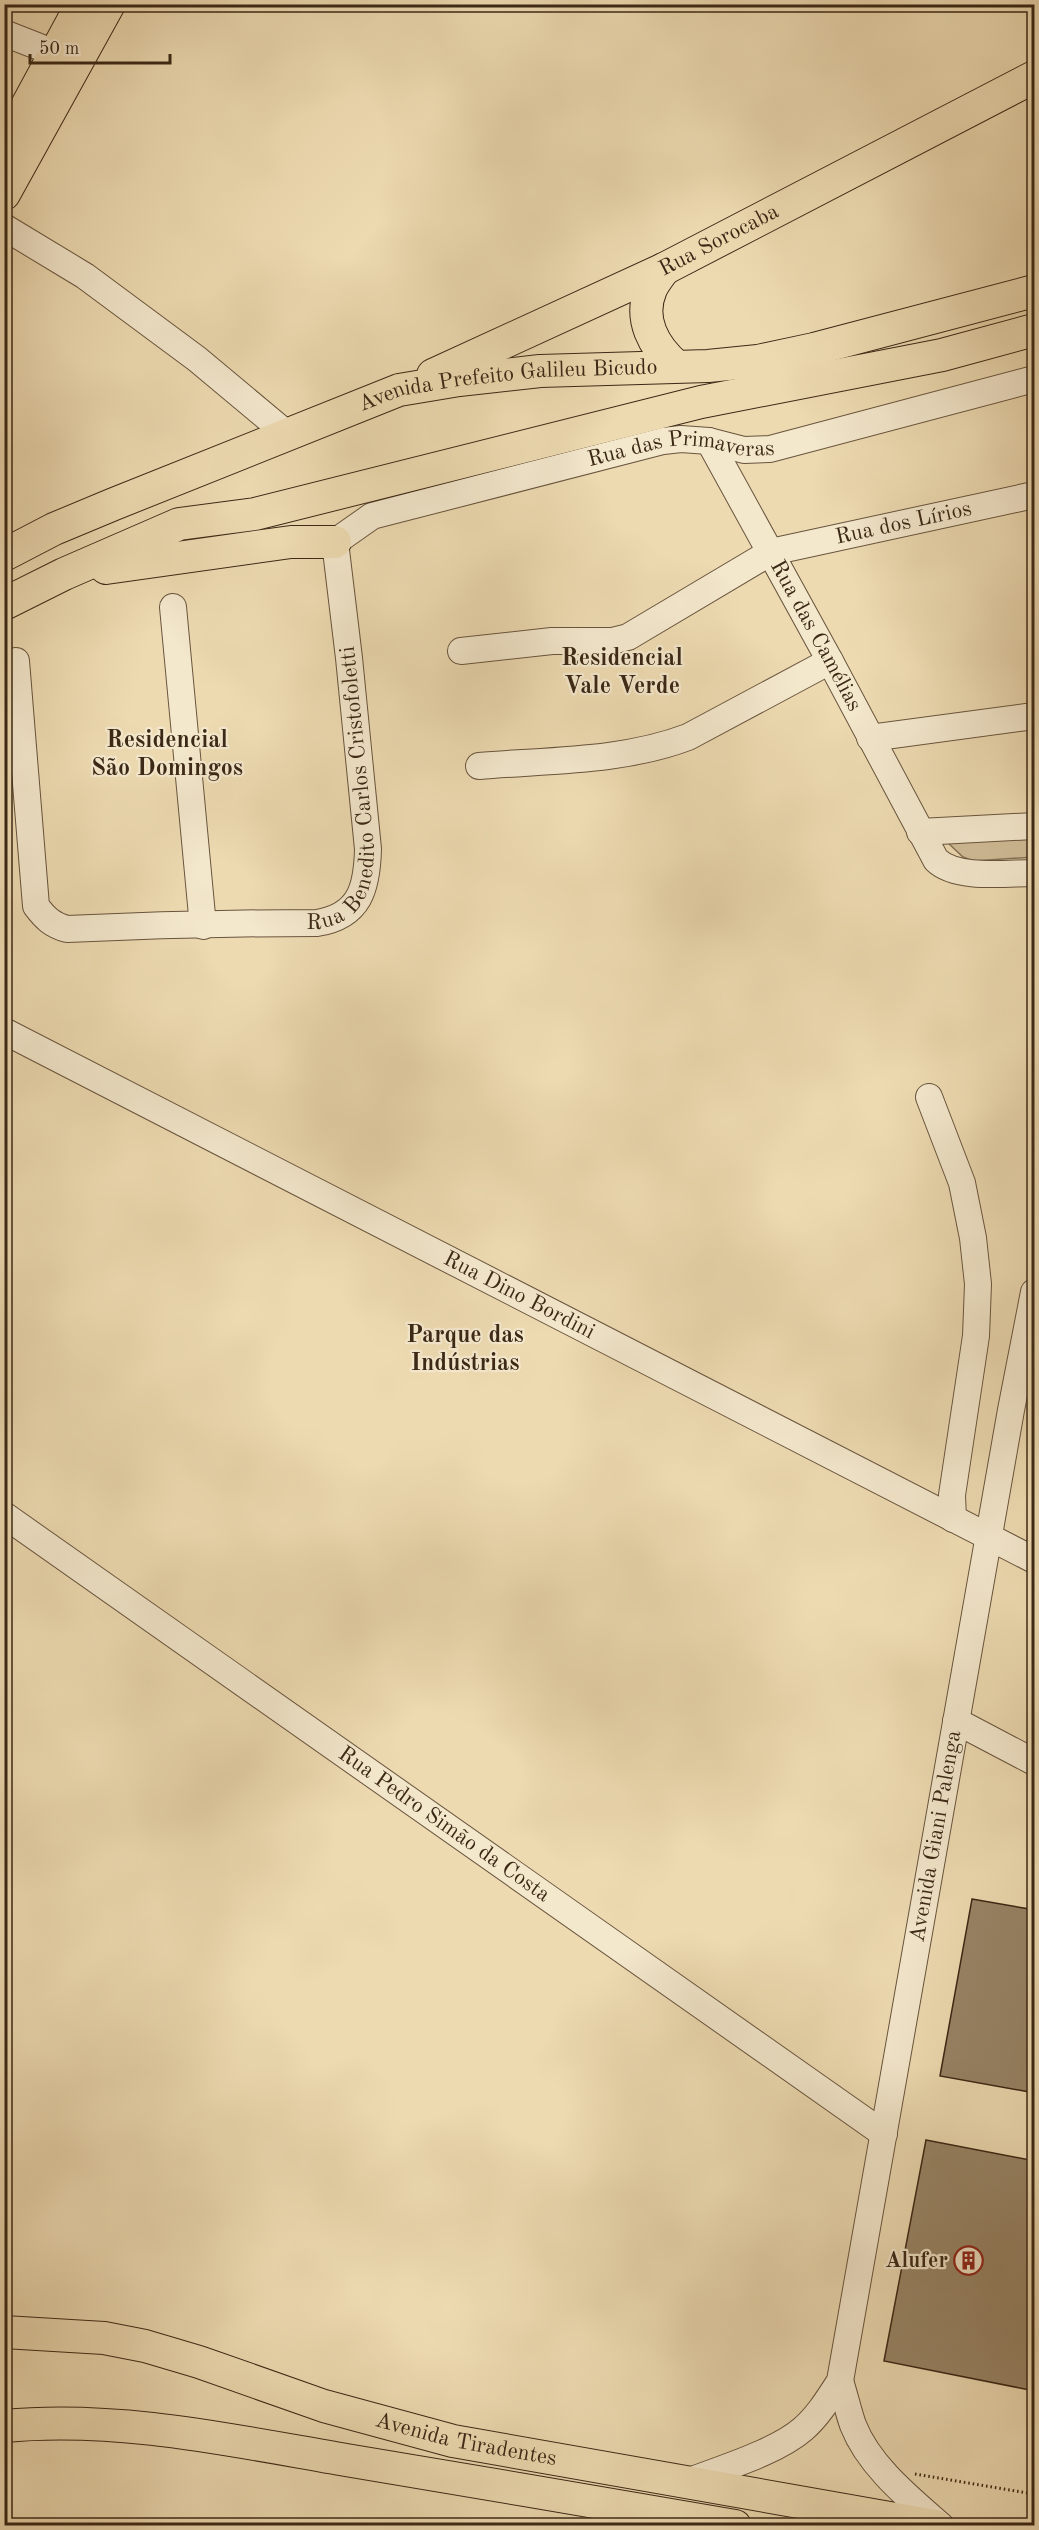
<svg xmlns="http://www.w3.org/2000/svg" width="1039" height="2530" font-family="'Old Standard TT',serif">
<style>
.green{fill:#cfbc97;stroke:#857256;stroke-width:1.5}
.building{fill:#988567;stroke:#3b2816;stroke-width:1.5}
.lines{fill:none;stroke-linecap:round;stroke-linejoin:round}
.minor-casing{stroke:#68543d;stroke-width:28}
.major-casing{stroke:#3b2816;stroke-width:34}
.path{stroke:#3b2816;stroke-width:3;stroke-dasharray:1.5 3;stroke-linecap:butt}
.minor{stroke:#f3e7cc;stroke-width:26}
.major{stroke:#eddab1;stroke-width:32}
.labels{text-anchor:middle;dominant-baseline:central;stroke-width:4.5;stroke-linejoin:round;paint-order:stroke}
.street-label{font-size:22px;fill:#3b2816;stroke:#f3e7cc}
.poi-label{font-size:22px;font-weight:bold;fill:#3b2816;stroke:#f3e7cc;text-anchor:end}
.neighbourhood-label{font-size:24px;font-weight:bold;fill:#3b2816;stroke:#f3e7cc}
</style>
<rect width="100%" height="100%" fill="#eddab1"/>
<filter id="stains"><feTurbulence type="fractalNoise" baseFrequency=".00333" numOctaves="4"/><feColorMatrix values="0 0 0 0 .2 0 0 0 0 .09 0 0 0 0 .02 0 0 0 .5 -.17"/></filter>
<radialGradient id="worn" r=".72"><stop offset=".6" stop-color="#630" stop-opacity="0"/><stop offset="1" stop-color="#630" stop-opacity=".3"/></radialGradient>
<path class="green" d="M1034,836V857L973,861L963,857L947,842Z"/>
<g class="building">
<path d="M972,1899L1035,1910V2093L940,2076Z"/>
<path d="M926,2140L1035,2161V2391L884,2361Z"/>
</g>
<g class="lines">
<defs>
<g id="minor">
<path d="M4,33L55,53"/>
<path d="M4,227L85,276L197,359L288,435"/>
<path id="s1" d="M709,441L830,661L936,860C957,880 1006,873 1034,873"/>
<path d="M173,607L203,926"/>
<path id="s2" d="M461,651L552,641H612L628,637L771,552L1034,495"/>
<path id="s3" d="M16,661L36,906C45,918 52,925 67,929C150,925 234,923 317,923C360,916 367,888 368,849L349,658L335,542L372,516L663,441L681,439L709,441L744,450L770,449L1034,379"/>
<path d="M870,738L1034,716"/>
<path d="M479,766C548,760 622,762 688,737L830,661"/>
<path d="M920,832L1034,826"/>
<path id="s4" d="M4,1031L1034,1560"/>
<path d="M929,1097L962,1183L973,1238L978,1284L976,1336L952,1495L953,1519"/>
<path id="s5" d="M4,1515L884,2134"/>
<path d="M956,1721L1034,1762"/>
<path d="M840,2381C845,2396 848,2411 853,2425C869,2466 909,2498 941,2526"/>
<path id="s6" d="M687,2482C720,2469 777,2452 803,2429C818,2416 829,2398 840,2381L1011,1410L1034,1292"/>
</g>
<g id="major">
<path d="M4,148L82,4"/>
<path d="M4,194L109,4"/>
<path d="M664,269C660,275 654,282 651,289C638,319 654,347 676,366"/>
<path id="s7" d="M433,375L664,269L1034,77"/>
<path id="s8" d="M4,555L54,529L114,504L399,390L459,380L540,371L708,366L758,361L814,349L1034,291"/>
<path d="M106,568L291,542H335"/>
<path d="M4,604L64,574L179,524L255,514L701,402L942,355L1034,330"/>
<path id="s9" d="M4,2332L104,2338L145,2346L199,2362L324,2406L453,2441L935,2526"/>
<path d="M4,2426C118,2415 235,2441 346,2460C476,2482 605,2503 735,2526"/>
</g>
</defs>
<use href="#minor" class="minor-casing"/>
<use href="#major" class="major-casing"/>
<path class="path" d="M915,2474L1034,2494"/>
<use href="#minor" class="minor"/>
<use href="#major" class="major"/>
</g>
<defs>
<symbol id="building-ring" viewBox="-11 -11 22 22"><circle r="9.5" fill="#f3e7cc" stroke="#8f2418" stroke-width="1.5"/><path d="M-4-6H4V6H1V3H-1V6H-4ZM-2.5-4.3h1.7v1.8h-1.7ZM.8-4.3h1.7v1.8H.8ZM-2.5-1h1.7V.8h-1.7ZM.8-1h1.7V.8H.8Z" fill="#8f2418"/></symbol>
</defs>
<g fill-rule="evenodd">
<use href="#building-ring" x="952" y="2244" width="33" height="33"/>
</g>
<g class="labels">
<g class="street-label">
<text stroke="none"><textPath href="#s7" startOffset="316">Rua Sorocaba</textPath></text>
<text stroke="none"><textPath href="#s8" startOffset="537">Avenida Prefeito Galileu Bicudo</textPath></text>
<text stroke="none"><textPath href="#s3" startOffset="1308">Rua das Primaveras</textPath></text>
<text stroke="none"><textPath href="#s2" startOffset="470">Rua dos Lírios</textPath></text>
<text stroke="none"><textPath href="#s1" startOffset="222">Rua das Camélias</textPath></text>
<text stroke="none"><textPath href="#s3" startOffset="682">Rua Benedito Carlos Cristofoletti</textPath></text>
<text stroke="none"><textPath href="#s4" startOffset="579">Rua Dino Bordini</textPath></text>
<text stroke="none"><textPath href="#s5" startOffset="538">Rua Pedro Simão da Costa</textPath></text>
<text stroke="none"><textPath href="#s6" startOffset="742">Avenida Giani Palenga</textPath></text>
<text stroke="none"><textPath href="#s9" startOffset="477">Avenida Tiradentes</textPath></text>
</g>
<g class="poi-label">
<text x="948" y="2261">Alufer</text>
</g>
<g class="neighbourhood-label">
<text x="622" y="659">Residencial<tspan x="622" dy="28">Vale Verde</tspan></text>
<text x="167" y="741">Residencial<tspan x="167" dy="28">São Domingos</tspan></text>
<text x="465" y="1336">Parque das<tspan x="465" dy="28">Indústrias</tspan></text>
</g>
</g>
<rect width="1039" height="2530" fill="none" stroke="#eddab1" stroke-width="24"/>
<rect x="6" y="6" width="1027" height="2518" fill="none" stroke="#3b2816" stroke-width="3"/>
<rect x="12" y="12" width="1015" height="2506" fill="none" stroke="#3b2816" stroke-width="1.5"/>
<path d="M30 54v9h140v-9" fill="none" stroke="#3b2816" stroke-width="3"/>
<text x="39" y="54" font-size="18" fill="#3b2816" stroke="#f3e7cc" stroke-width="4.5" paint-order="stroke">50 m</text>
<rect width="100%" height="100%" filter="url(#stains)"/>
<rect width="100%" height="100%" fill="url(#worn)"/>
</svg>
